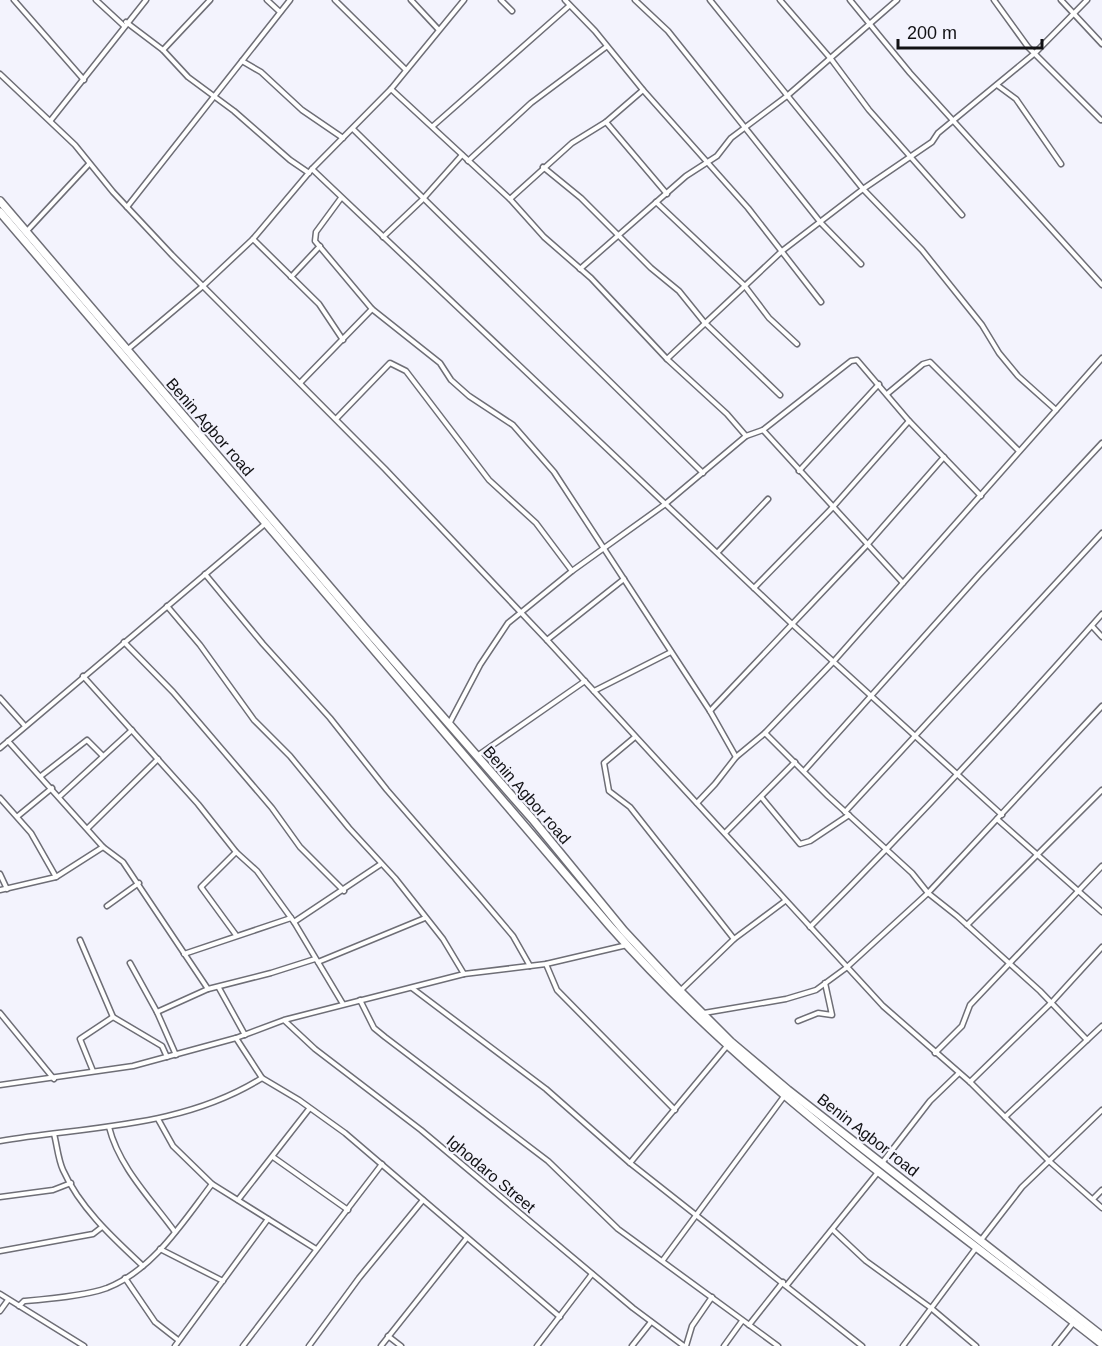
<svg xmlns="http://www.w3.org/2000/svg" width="1102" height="1346" font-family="Helvetica,sans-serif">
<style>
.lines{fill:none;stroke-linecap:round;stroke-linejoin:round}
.minor-casing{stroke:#6e6e76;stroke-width:7}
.trunk-casing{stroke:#6e6e76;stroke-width:10}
.minor{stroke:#fff;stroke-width:4}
.trunk{stroke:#fff;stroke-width:7}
.labels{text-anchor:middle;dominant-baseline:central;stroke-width:4.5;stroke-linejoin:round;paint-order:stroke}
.street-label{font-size:16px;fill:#111114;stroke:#f3f3fd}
</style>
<rect width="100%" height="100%" fill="#f3f3fd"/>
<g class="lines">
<defs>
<g id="minor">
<path d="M14,0L84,80"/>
<path d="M96,0L123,25"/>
<path d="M267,0L280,12"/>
<path d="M335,0L406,70"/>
<path d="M411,0L438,29"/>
<path d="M501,0L512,11"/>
<path d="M565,0L595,31L643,90L748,208L821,302"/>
<path d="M635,0L668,31L821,223L861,264"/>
<path d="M710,0L863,189L922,250L982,325L999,353L1018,376L1056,410"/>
<path d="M780,0L831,59L869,110L962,215"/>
<path d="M850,0L910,73L1102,285"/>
<path d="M994,0L1028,47L1101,120"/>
<path d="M1061,0L1102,44"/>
<path d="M126,22L163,50L188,77L234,111L290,160L309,173"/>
<path d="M163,50L210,0"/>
<path d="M242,61L261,72L302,110L343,138"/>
<path d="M0,74L75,145L113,192L172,255L385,469L547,640L883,1006L970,1082L1049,1161L1102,1208"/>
<path d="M997,85L1016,99L1061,164"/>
<path d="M391,89L510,199L544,237L591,278L667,359L727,414L746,436"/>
<path d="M51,120L146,0"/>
<path d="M606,122L667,194"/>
<path d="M433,126L569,6"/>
<path d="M353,129L703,473"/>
<path d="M468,161L531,103L606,47"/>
<path d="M543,167L581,198L651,268L679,291L704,322L780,395"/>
<path d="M312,169L792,624L1002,815"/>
<path d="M341,198L316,232L315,241L372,309L440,363L451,380L469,396L513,425L554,472L710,711L736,757"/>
<path d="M510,199L572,143L606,122L643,90"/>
<path d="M656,202L744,285L769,318L797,344"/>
<path d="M127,207L290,0"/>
<path d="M26,232L89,164"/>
<path d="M383,237L422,200L462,155"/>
<path d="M253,239L319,304L343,340"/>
<path d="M580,269L686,176L717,156L731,138L787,96L897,0"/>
<path d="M291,277L320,246"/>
<path d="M127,350L203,286L253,239L312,169L391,89L464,0"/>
<path d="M667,359L782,251L863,189L932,142L938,133L1035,53L1087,0"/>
<path d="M300,383L372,309"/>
<path d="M887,394L923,364L930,362L1019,451"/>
<path d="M336,419L390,363L406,371L489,480L536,523L572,571"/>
<path d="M763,430L903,583"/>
<path d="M799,471L879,384"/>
<path d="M718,552L768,499"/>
<path d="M205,574L263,644L330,718L387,790L480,897L513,936L530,966"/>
<path d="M754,588L833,507L909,421"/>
<path d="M167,606L200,645L254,720L290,756L349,828L395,878L443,939L464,974"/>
<path d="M1092,626L1102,637"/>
<path d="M547,640L624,579"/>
<path d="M124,642L173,692L272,808L300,847L344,891"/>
<path d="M83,676L198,804L236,852L257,871L294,922L343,1004"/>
<path d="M594,691L671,652"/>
<path d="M0,698L25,726"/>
<path d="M710,711L867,545L944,457"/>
<path d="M449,724L480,665L508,623L572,571L664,505L746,436L763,430L851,361L857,360L909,421L981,496"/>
<path d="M765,733L828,796L912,873L928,893L957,916L1040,991L1087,1040"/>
<path d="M635,737L604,763L609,791L630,807L734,939"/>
<path d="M8,741L103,847L123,862L208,989L271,973L315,959"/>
<path d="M0,748L266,523"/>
<path d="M477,756L585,681"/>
<path d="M804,771L979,575L1102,443"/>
<path d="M41,776L87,740L102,755"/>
<path d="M59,797L132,730"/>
<path d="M0,798L31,833L56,877"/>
<path d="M762,798L800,844L810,841L849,815"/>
<path d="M697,803L715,784L736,757L765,733L834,661L1102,358"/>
<path d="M845,812L1102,533"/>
<path d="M18,816L52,788"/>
<path d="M997,819L1102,912"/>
<path d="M88,828L158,759"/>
<path d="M725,833L795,762"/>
<path d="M0,874L7,889"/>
<path d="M0,890L56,877L103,847"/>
<path d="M107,906L139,883"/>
<path d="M294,922L381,864"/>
<path d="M967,925L1102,790"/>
<path d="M810,927C911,826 1008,721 1102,614"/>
<path d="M236,935L201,887L236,852"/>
<path d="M80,940L113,1017L162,1046L167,1057"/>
<path d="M184,954L291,918"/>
<path d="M318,962L425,918"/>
<path d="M130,963L157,1012L176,1055"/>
<path d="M546,964L557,990L675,1110"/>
<path d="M219,988L245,1035"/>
<path d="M412,988L546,1089L630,1163L862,1346"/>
<path d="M680,991L734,939L785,901"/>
<path d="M360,1000L374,1028L385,1037L548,1161L618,1229L778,1346"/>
<path d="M157,1012L208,989"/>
<path d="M0,1013L54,1079"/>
<path d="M704,1013L786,999L816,990L846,968L928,893L1102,706"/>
<path d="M285,1021L315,1049L421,1130L633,1308L684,1346"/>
<path d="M798,1021L818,1013L832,1015L825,983"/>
<path d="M236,1038L262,1078L299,1100L345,1133L560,1317"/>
<path d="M935,1053L962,1026L970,1005L1102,866"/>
<path d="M93,1071L80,1039L113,1017"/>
<path d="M970,1082L1052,1002L1102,947"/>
<path d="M0,1085L133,1066L236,1038L284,1020L464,974L546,964L627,945"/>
<path d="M1005,1117L1102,1026"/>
<path d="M158,1119L173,1146L212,1184L316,1249"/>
<path d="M109,1127C119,1167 151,1199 175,1232"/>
<path d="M54,1134C57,1145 58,1159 63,1170C80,1208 113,1238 143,1266"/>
<path d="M0,1141C90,1126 182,1128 262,1078"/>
<path d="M273,1157L348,1210"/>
<path d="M630,1163L727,1046"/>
<path d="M882,1163L930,1101L958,1074"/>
<path d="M0,1197L53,1190L71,1183"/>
<path d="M1093,1199L1102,1190"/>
<path d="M238,1200L309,1109"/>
<path d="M833,1230L866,1261L931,1308L976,1346"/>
<path d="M981,1240L1022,1187L1102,1110"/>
<path d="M160,1249L223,1281"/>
<path d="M0,1251L93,1234L102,1227"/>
<path d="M663,1260L785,1095"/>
<path d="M125,1278L155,1322L178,1340"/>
<path d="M787,1285L879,1171"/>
<path d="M0,1294L84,1346"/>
<path d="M19,1306L24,1301C48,1299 85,1296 107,1288C153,1270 183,1222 212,1184"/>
<path d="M0,1311L8,1300"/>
<path d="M749,1325L783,1282"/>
<path d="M388,1336L401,1346"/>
<path d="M175,1346L268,1219"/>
<path d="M243,1346L382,1164"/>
<path d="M309,1346L359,1278L423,1200"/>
<path d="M381,1346L466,1239"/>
<path d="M537,1346L592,1274"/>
<path d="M632,1346L651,1322"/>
<path d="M686,1346L692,1326L712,1297"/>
<path d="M724,1346L742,1321"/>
<path d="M903,1346L976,1248"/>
<path d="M1055,1346L1074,1322"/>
</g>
<g id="trunk">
<path d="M0,201L364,627L534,821L624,931L680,991L731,1042L788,1090L1102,1336"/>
<path d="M0,212L609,925C751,1087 933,1211 1102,1344"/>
</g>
</defs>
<use href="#minor" class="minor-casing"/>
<use href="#trunk" class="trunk-casing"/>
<use href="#minor" class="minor"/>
<use href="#trunk" class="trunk"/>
</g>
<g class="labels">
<g class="street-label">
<text transform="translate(210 427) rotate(49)">Benin Agbor road</text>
<text transform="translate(527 795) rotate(49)">Benin Agbor road</text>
<text transform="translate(868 1135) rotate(38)">Benin Agbor road</text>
<text transform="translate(491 1174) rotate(40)">Ighodaro Street</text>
</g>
</g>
<path d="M898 39v9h144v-9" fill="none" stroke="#111114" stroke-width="3"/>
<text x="907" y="39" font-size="18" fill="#111114" stroke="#f3f3fd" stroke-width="4.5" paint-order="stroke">200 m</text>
</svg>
